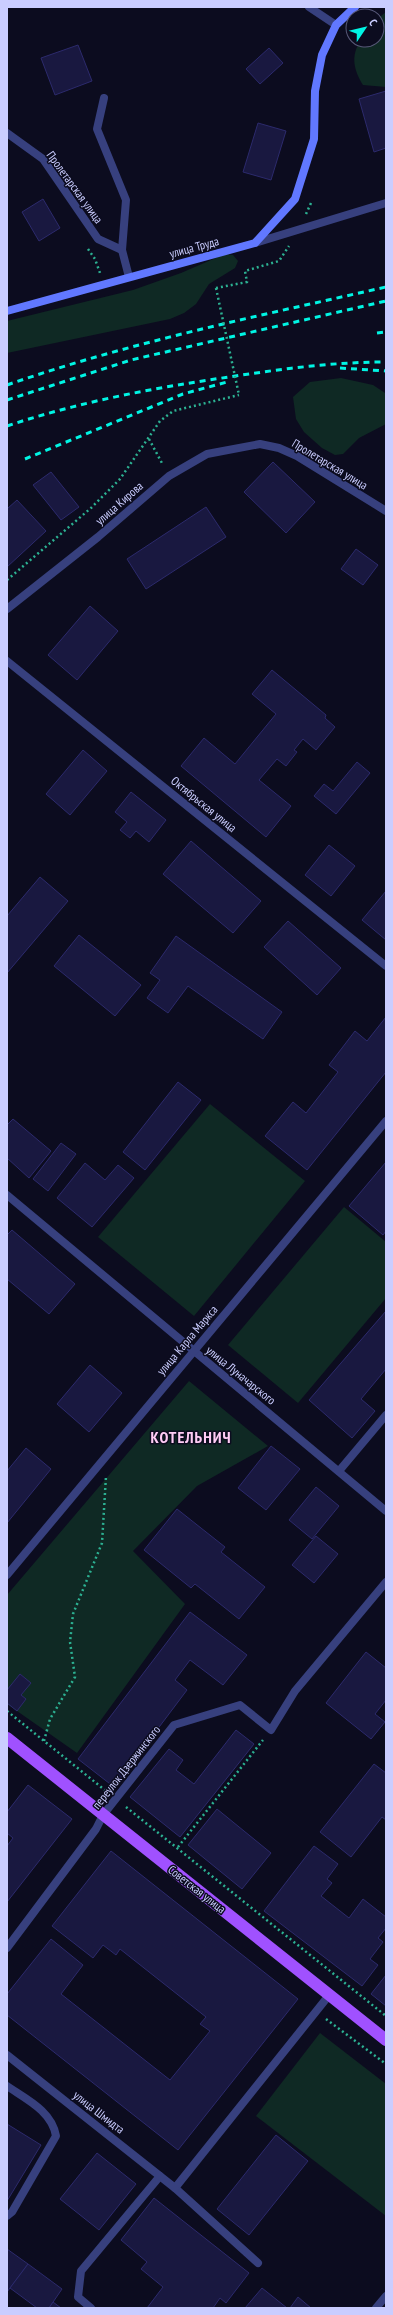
<svg xmlns="http://www.w3.org/2000/svg" width="393" height="2315" font-family="'PT Sans Narrow',sans-serif">
<style>
.green{fill:#0f2924}
.building{fill:#191840;stroke:#2c2a6c}
.lines{fill:none;stroke-linecap:round;stroke-linejoin:round}
.path{stroke:#2cb192;stroke-width:2.5;stroke-dasharray:2 3;stroke-linecap:butt}
.lane{stroke:#37407e;stroke-width:8}
.street{stroke:#37407e;stroke-width:8}
.secondary{stroke:#6178ff;stroke-width:8}
.primary{stroke:#a051ff;stroke-width:12}
.rail{stroke:#00f5e4;stroke-width:3;stroke-dasharray:6 5;stroke-linecap:butt}
.path-bridge{stroke:#2cb192;stroke-width:2.5;stroke-dasharray:2 3;stroke-linecap:butt}
.labels{text-anchor:middle;dominant-baseline:central;stroke-width:3;stroke-linejoin:round;paint-order:stroke}
.street-label{font-size:12px;fill:#cacdff;stroke:#0c0c1f}
.district-label{font-size:16px;font-weight:bold;letter-spacing:1px;fill:#ffccf5;stroke:#0c0c1f}
</style>
<rect width="100%" height="100%" fill="#0c0c1f"/>
<g class="green">
<path d="M386,12V87L363,85C354,70 350,56 361,40H377V19Z"/>
<path d="M225,254L233,255L238,261L235,268L209,284L196,304L184,313L170,319L7,353V321L133,290L181,273Z"/>
<path d="M341,378L373,385L385,393L386,424L359,438L343,454L335,455L322,448L304,432L296,419L293,397L310,382Z"/>
<path d="M210,1104L305,1181L194,1316L98,1237Z"/>
<path d="M344,1207L386,1242V1298L298,1403L228,1345Z"/>
<path d="M189,1381L268,1446L197,1486L133,1551L185,1604L77,1753L7,1704V1595Z"/>
<path d="M320,2033L386,2084V2216L256,2116Z"/>
</g>
<g class="building">
<path d="M78,45L92,81L55,95L41,58Z"/>
<path d="M269,48L283,63L260,84L246,69Z"/>
<path d="M386,91V148L374,152L359,99Z"/>
<path d="M258,123L286,131L271,180L243,172Z"/>
<path d="M43,199L60,228L39,241L22,212Z"/>
<path d="M273,462L315,502L286,533L244,492Z"/>
<path d="M51,472L79,507L61,520L33,485Z"/>
<path d="M17,500L46,531L7,567V509Z"/>
<path d="M206,507L226,537L146,589L127,559Z"/>
<path d="M356,549L378,565L363,585L341,569Z"/>
<path d="M90,606L118,631L77,680L48,655Z"/>
<path d="M272,670L326,715L325,718L335,727L316,750L303,739L294,750L297,752L286,766L277,759L259,780L291,806L266,837L181,766L204,738L235,764L276,714L252,694Z"/>
<path d="M83,750L107,771L70,815L46,794Z"/>
<path d="M357,762L370,773L336,814L314,796L324,784L333,791Z"/>
<path d="M131,792L166,820L149,842L136,831L130,838L120,830L127,822L115,812Z"/>
<path d="M191,841L261,901L233,933L163,874Z"/>
<path d="M329,845L355,866L331,896L305,875Z"/>
<path d="M40,877L68,901L7,973V916Z"/>
<path d="M386,891V940L362,920Z"/>
<path d="M288,921L341,968L317,995L264,947Z"/>
<path d="M79,935L141,985L115,1016L54,966Z"/>
<path d="M176,936L282,1012L263,1039L188,986L168,1013L147,998L160,980L150,973Z"/>
<path d="M386,1017V1072L307,1170L265,1136L293,1102L306,1113L338,1072L329,1065L355,1031L367,1041Z"/>
<path d="M178,1082L201,1100L145,1170L123,1152Z"/>
<path d="M13,1119L51,1151L29,1178L7,1158V1125Z"/>
<path d="M61,1143L76,1154L48,1191L33,1179Z"/>
<path d="M386,1162V1231L383,1235L349,1206Z"/>
<path d="M85,1163L105,1180L118,1165L134,1178L92,1227L57,1198Z"/>
<path d="M12,1230L75,1284L49,1314L7,1279V1235Z"/>
<path d="M386,1311V1369L361,1399L375,1411L352,1438L309,1400Z"/>
<path d="M90,1365L122,1393L89,1432L57,1404Z"/>
<path d="M271,1446L300,1469L266,1510L238,1488Z"/>
<path d="M26,1448L51,1469L7,1523V1471Z"/>
<path d="M316,1487L339,1506L312,1539L289,1520Z"/>
<path d="M177,1509L225,1547L221,1552L265,1587L239,1619L195,1584L191,1588L144,1550Z"/>
<path d="M316,1536L338,1554L314,1583L292,1565Z"/>
<path d="M190,1612L247,1655L223,1685L190,1660L175,1680L187,1690L114,1787L78,1759Z"/>
<path d="M366,1652L386,1668V1700L375,1714L385,1722L371,1739L326,1703Z"/>
<path d="M20,1674L31,1683L21,1695L26,1699L17,1711L7,1703V1690Z"/>
<path d="M236,1730L254,1744L180,1837L130,1797L169,1749L183,1760L176,1770L194,1784Z"/>
<path d="M374,1764L386,1773V1820L382,1817L351,1857L320,1832Z"/>
<path d="M28,1785L72,1819L7,1902V1846L13,1838L7,1833V1812Z"/>
<path d="M217,1809L271,1853L242,1889L188,1845Z"/>
<path d="M314,1846L338,1864L327,1879L332,1883L321,1896L349,1918L363,1899L386,1917V1928L378,1938L383,1942L370,1959L378,1965L362,1986L264,1911Z"/>
<path d="M111,1851L298,1999L178,2150L7,2015V1994L51,1939L83,1965L61,1994L170,2080L210,2031L200,2024L206,2017L120,1949L116,1955L103,1945L93,1958L52,1926Z"/>
<path d="M386,1975V2006L371,1994Z"/>
<path d="M7,2124L41,2145L7,2201Z"/>
<path d="M276,2135L308,2161L249,2235L217,2209Z"/>
<path d="M97,2153L136,2184L99,2230L60,2199Z"/>
<path d="M154,2198L249,2273L226,2303L220,2298L213,2308H147L163,2287L141,2269L147,2262L121,2240Z"/>
<path d="M7,2249L28,2264L7,2292Z"/>
<path d="M28,2264L62,2289L49,2308H37L10,2288Z"/>
<path d="M262,2288L287,2308H245Z"/>
<path d="M298,2297L311,2308H290Z"/>
<path d="M53,2302L61,2308H49Z"/>
</g>
<g class="lines">
<g class="path">
<path d="M306,214L311,203"/>
<path d="M88,249L95,259L100,273"/>
<path d="M216,288L247,282L245,271L279,261L289,246"/>
<path d="M149,439L163,465"/>
<path d="M7,580L91,508L120,479L160,421L173,411L239,395"/>
<path d="M7,1711L106,1791"/>
<path d="M44,1741L50,1719L75,1677L70,1642L73,1614L102,1543L106,1476"/>
<path d="M126,1807L386,2016"/>
<path d="M178,1847L263,1740"/>
<path d="M326,2019L386,2064"/>
</g>
<g class="lane">
<path d="M104,98L97,129L126,200L122,250"/>
<path d="M7,133L43,159L98,239L122,250L129,277"/>
<path d="M339,1471L386,1415"/>
<path d="M7,2086C26,2099 52,2111 56,2136L12,2212L7,2216"/>
<path d="M175,2188L258,2263"/>
<path d="M91,2308L78,2297L81,2271L160,2176"/>
<path d="M376,2308L386,2296"/>
</g>
<g class="street">
<path d="M309,7L336,25"/>
<path d="M255,243L386,203"/>
<path d="M7,609L98,537L169,476L207,454L260,444L279,448L297,456L386,511"/>
<path d="M7,661L386,966"/>
<path d="M7,1195L386,1511"/>
<path d="M7,1575L386,1121"/>
<path d="M7,1948L96,1829L103,1815L174,1725L240,1705L271,1730L295,1691L386,1582"/>
<path d="M7,2055L175,2188L330,1994"/>
</g>
<path class="secondary" d="M7,311L255,243L295,199L314,139L315,91L322,55L336,25L355,7"/>
<path class="primary" d="M7,1738L386,2040"/>
<g class="rail">
<path d="M377,333L386,332"/>
<path d="M340,368L386,371"/>
<path d="M7,385C131,342 258,316 386,287"/>
<path d="M7,400L131,360L386,301"/>
<path d="M7,426C79,402 153,388 229,377C281,369 333,362 386,362"/>
<path d="M25,459L183,394L227,382"/>
</g>
<path class="path-bridge" d="M216,288L239,395"/>
</g>
<g class="labels">
<g class="street-label">
<text transform="translate(75 187) rotate(54)">Пролетарская улица</text>
<text transform="translate(194 247) rotate(-15)">улица Труда</text>
<text transform="translate(330 464) rotate(31)">Пролетарская улица</text>
<text transform="translate(119 503) rotate(-41)">улица Кирова</text>
<text transform="translate(204 804) rotate(39)">Октябрьская улица</text>
<text transform="translate(187 1340) rotate(-50)">улица Карла Маркса</text>
<text transform="translate(241 1375) rotate(39)">улица Луначарского</text>
<text transform="translate(126 1767) rotate(-52)">переулок Дзержинского</text>
<text transform="translate(197 1889) rotate(38)">Советская улица</text>
<text transform="translate(99 2112) rotate(38)">улица Шмидта</text>
</g>
<g class="district-label">
<text x="191" y="1437">КОТЕЛЬНИЧ</text>
</g>
</g>
<rect width="393" height="2315" fill="none" stroke="#cacdff" stroke-width="16"/>
<g transform="translate(365 28) rotate(55)"><circle r="19" fill="#0c0c1f" stroke="#585979"/>
<path d="M0-3L7 15L0 10L-7 15Z" fill="#00f5e4"/>
<text y="-6" font-size="11" font-weight="bold" text-anchor="middle" fill="#cacdff">С</text>
</g>
</svg>
